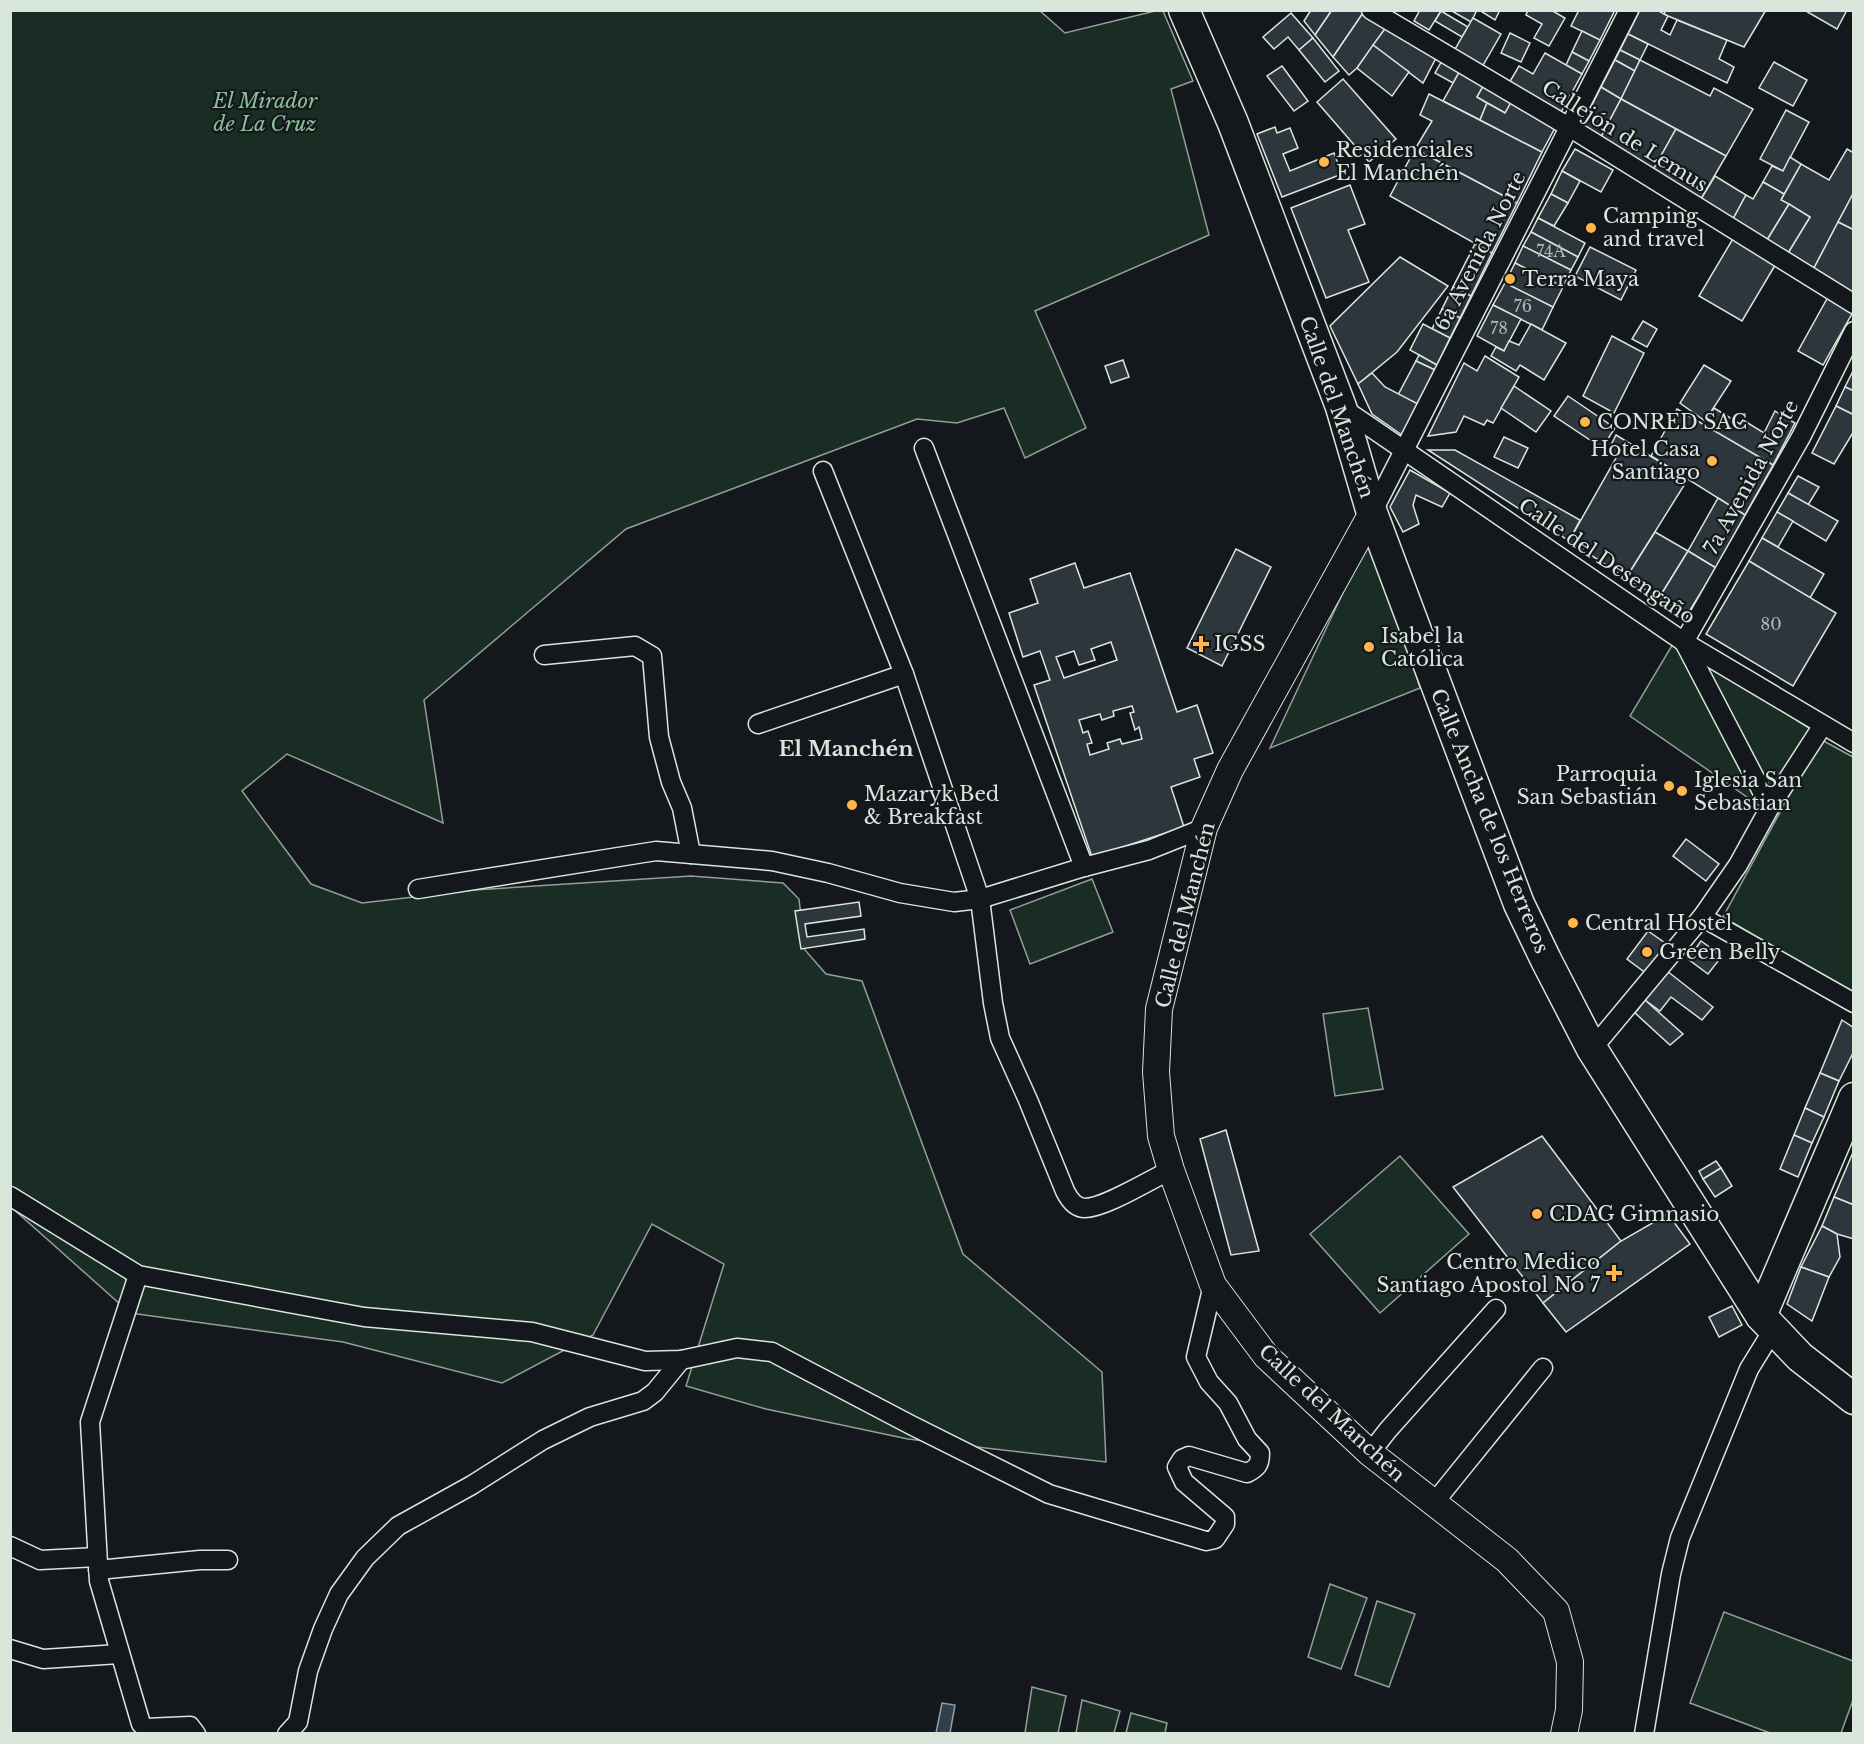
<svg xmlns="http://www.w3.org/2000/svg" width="1864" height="1744" font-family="'Libre Baskerville',serif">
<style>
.green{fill:#1a2d24;stroke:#939e99;stroke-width:1.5}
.water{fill:#2f3f4d;stroke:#939e99;stroke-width:1.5}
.building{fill:#2c363c;stroke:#d8e6dc;stroke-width:1.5;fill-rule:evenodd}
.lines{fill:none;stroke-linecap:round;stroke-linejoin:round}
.street-casing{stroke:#d8e6dc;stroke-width:21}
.secondary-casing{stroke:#d8e6dc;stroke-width:28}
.primary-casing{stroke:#d8e6dc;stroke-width:33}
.street{stroke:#14181c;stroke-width:18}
.secondary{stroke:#14181c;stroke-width:26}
.primary{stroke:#14181c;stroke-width:30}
.poi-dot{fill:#ffb74d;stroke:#14181c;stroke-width:2}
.labels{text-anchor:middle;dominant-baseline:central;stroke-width:4.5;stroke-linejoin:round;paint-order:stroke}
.number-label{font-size:16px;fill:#adbab4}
.park-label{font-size:20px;font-style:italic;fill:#8ac095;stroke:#14181c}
.street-label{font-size:20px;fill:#d8e6dc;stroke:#14181c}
.poi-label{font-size:20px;fill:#d8e6dc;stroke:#14181c;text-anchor:start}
.neighbourhood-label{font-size:21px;font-weight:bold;fill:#d8e6dc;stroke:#14181c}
</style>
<rect width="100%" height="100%" fill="#14181c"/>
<g class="green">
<path d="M1039,10L1065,33L1155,11H1163L1193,81L1171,89L1209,235L1035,311L1086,428L1025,458L1004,408L957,423L917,419L626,529L424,700L443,823L287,754L242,791L311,884L362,903L474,890L691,876L783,883L799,899L805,950L826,974L862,981L963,1254L1102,1372L1106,1462L908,1439L766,1409L686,1386L724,1264L652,1224L593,1335L502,1383L343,1342L130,1313L11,1207V11Z"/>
<path d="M1372,531L1420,688L1270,748Z"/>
<path d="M1677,637L1760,806L1630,716Z"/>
<path d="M1698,657L1812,730L1772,794Z"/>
<path d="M1820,739L1853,757V993L1723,917Z"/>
<path d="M1092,879L1113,932L1030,964L1010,910Z"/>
<path d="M1368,1008L1383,1089L1335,1096L1323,1014Z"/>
<path d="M1400,1156L1469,1234L1380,1313L1310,1234Z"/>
<path d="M1330,1584L1367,1598L1341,1669L1308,1657Z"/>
<path d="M1377,1601L1415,1614L1389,1687L1355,1675Z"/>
<path d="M1724,1612L1853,1661V1700L1841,1733H1770L1690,1703Z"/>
<path d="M1032,1687L1066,1696L1058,1733H1025Z"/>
<path d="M1082,1700L1120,1711L1114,1733H1076Z"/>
<path d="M1131,1713L1167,1723L1165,1733H1126Z"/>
</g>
<path class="water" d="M942,1703L955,1705L950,1733H936Z"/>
<g class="building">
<path d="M1311,10H1332L1315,35L1304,21Z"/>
<path d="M1332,10H1360L1363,13L1333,57L1315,35Z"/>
<path d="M1420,10L1441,11L1429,30L1414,21Z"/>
<path d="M1450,10H1477L1471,22Z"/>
<path d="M1479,10H1500L1495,20Z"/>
<path d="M1528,10H1551L1565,18L1549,46L1534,38L1542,24L1526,15Z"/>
<path d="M1579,10H1615L1600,40L1571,26Z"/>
<path d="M1640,10H1657L1668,16L1661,30L1670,35L1677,20L1727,40L1719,59L1734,67L1727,83L1628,34Z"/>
<path d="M1666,10H1766L1744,47L1668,16L1664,14Z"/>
<path d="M1804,10H1847L1837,29Z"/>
<path d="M1441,11L1468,27L1462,37L1435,21Z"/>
<path d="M1291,13L1313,38L1299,50L1288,37L1274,49L1263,37Z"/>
<path d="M1363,13L1387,26L1357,68L1349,75L1333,57Z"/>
<path d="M1473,18L1501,34L1482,67L1454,51Z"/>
<path d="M1387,26L1437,56L1423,83L1373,45Z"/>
<path d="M1582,31L1600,40L1589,61L1572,52Z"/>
<path d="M1510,33L1530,43L1521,62L1501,53Z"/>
<path d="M1628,34L1648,44L1640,60L1620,50Z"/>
<path d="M1313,38L1339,71L1325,82L1299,50Z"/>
<path d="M1373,45L1409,72L1392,96L1357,68Z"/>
<path d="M1620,50L1640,60L1635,71L1615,60Z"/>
<path d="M1572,52L1589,61L1582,74L1566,65Z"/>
<path d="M1545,53L1582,74L1561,112L1509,83L1519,66L1533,74Z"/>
<path d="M1443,59L1461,69L1453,83L1435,73Z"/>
<path d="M1615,60L1635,71L1621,99L1601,87Z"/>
<path d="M1640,60L1710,96L1714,88L1753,109L1726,156L1621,99Z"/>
<path d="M1774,62L1807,80L1793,106L1759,88Z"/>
<path d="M1282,66L1308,101L1294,111L1267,76Z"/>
<path d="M1461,69L1485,83L1477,97L1487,103L1480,120L1443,101Z"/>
<path d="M1343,79L1396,139L1369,162L1317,102Z"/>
<path d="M1485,83L1513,99L1505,113L1477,97Z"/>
<path d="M1601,87L1621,99L1601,137L1582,125Z"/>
<path d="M1429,94L1542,152L1517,203L1415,149L1432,121L1420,115Z"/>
<path d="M1513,99L1557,124L1542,152L1480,120L1487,103L1505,113Z"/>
<path d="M1621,99L1676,129L1653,170L1601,137Z"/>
<path d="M1786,110L1809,122L1783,171L1760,159Z"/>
<path d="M1275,127L1277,133L1290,128L1298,148L1283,154L1290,171L1334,153L1342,174L1282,197L1257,134Z"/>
<path d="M1676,129L1726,156L1701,199L1653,170Z"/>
<path d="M1415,149L1517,203L1492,253L1390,196Z"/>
<path d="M1575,149L1613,170L1601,192L1562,171Z"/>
<path d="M1847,149L1854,153V192L1814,268L1788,253L1810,217L1781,200L1801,164L1829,180Z"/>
<path d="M1790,157L1801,164L1784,194L1763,182L1772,166L1783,171Z"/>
<path d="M1562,171L1580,181L1568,203L1551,194Z"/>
<path d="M1715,176L1746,195L1733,219L1701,199Z"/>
<path d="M1763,182L1784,194L1781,200L1789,204L1767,240L1733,219L1746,195L1753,199Z"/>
<path d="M1350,185L1365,224L1348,230L1369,282L1326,298L1291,208Z"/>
<path d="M1854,192V230L1838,222Z"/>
<path d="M1551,194L1568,203L1554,226L1538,218Z"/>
<path d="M1789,204L1810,217L1788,253L1767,240Z"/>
<path d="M1538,218L1585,243L1578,257L1531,232Z"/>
<path d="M1838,222L1854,230V294L1814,268Z"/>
<path d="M1531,232L1578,257L1571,270L1523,246Z"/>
<path d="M1734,237L1777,262L1742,321L1699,296Z"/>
<path d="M1475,244L1492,253L1471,296L1453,287Z"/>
<path d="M1523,246L1571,270L1563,287L1515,263Z"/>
<path d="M1590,247L1636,270L1621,300L1575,276Z"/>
<path d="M1400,257L1448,286L1397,352L1358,384L1330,326Z"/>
<path d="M1515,263L1563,287L1553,307L1505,283Z"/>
<path d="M1505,283L1553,307L1542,330L1493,305Z"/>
<path d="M1453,287L1471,296L1460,318L1442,309Z"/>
<path d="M1828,297L1853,312L1823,365L1798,351Z"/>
<path d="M1493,305L1521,319L1504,351L1477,336Z"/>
<path d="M1442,309L1460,318L1450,338L1432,329Z"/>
<path d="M1643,321L1657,329L1647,347L1632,339Z"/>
<path d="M1423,324L1450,338L1437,365L1410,350Z"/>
<path d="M1531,324L1566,343L1544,380L1520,365L1516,371L1491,356L1496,347L1504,351L1509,341L1519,345Z"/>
<path d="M1612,336L1644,353L1614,413L1583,396Z"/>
<path d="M1419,355L1437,365L1435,370L1416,361Z"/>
<path d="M1485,356L1519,377L1493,423L1487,420L1484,425L1464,416L1456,432L1428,436L1464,363L1477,371Z"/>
<path d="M1123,360L1129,377L1111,383L1105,366Z"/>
<path d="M1416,361L1435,370L1418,404L1398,395Z"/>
<path d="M1704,365L1731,381L1705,421L1680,403Z"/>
<path d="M1854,369V391L1845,387Z"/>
<path d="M1372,373L1385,387L1418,404L1402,435L1372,414L1358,384Z"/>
<path d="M1514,386L1551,411L1536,432L1501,408Z"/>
<path d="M1845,387L1854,391V415L1836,406Z"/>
<path d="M1568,396L1615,428L1602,448L1554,416Z"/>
<path d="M1836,406L1854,415V431L1834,464L1812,453Z"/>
<path d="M1714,408L1740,424L1743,420L1764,433L1775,411L1795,423L1773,465L1705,426Z"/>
<path d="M1677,409L1773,465L1745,515L1651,456Z"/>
<path d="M1616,435L1688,479L1626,578L1569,541L1616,458L1607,453Z"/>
<path d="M1504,437L1528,448L1518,468L1494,457Z"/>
<path d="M1428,450H1455L1580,520L1569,541Z"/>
<path d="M1410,470L1450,493L1442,507L1416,495L1413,505L1419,524L1403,532L1390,507Z"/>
<path d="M1798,476L1819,487L1808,505L1788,493Z"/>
<path d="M1788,493L1838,521L1826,541L1777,512Z"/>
<path d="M1718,498L1745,515L1716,568L1688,551Z"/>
<path d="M1777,512L1793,521L1778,547L1762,538Z"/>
<path d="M1655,532L1688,551L1659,598L1626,578Z"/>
<path d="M1762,538L1824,574L1810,598L1749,561Z"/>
<path d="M1236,549L1271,567L1222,666L1187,648Z"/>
<path d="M1688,551L1716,568L1687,615L1659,598Z"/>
<path d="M1749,561L1836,613L1793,686L1706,634Z"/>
<path d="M1075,563L1084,588L1130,573L1177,712L1197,705L1213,753L1194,759L1200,777L1171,787L1184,827L1092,857L1034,685L1050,680L1040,651L1023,657L1009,613L1038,603L1030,579ZM1111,642L1117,660L1064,678L1056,657L1074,651L1079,665L1095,660L1091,649ZM1132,706L1134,712L1130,713L1135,730L1139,727L1142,739L1122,744L1120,739L1107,743L1109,749L1090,755L1087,744L1092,743L1088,731L1083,733L1079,720L1100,714L1102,720L1114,716L1113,711Z"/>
<path d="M1686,839L1719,864L1706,881L1673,856Z"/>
<path d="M859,902L861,916L805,924L807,937L864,929L865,939L801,949L795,911Z"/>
<path d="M1648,931L1668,945L1647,974L1627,959Z"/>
<path d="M1701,941L1722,956L1708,974L1688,959Z"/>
<path d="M1667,971L1713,1007L1702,1020L1671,997L1660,1011L1645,1000Z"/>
<path d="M1645,1000L1683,1034L1670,1045L1635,1013Z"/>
<path d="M1842,1020L1854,1028V1051L1839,1081L1820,1073Z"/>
<path d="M1820,1073L1839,1081L1824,1117L1805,1108Z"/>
<path d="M1805,1108L1824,1117L1812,1143L1794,1135Z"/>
<path d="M1226,1130L1259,1251L1231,1255L1200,1139Z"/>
<path d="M1794,1135L1812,1143L1798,1177L1780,1169Z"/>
<path d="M1542,1136L1621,1241L1543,1303L1453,1187Z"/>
<path d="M1854,1150V1205L1834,1197Z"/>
<path d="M1716,1161L1721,1168L1703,1179L1699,1171Z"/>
<path d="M1721,1168L1732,1186L1715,1197L1703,1179Z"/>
<path d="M1834,1197L1854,1205V1239L1837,1234L1822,1226Z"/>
<path d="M1668,1214L1690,1244L1566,1332L1543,1303L1621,1241Z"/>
<path d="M1822,1226L1837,1234L1840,1257L1829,1277L1801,1267Z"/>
<path d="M1801,1267L1829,1277L1812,1321L1787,1304Z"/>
<path d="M1732,1306L1742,1325L1719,1337L1709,1317Z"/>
</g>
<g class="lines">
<defs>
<g id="street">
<path d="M1371,10L1569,127L1854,304"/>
<path d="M1341,407L1684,642L1854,743"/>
<path d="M924,448L1084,867"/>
<path d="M823,471L904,674L980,899L993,1003L1000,1038L1028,1100L1065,1191C1069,1199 1075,1208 1085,1208C1105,1208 1151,1179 1171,1170"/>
<path d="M1372,513L1629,10"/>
<path d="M544,655L635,646L652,656L659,737L671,782L682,808L691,854"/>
<path d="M758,724L904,674"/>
<path d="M1770,807L1684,642L1801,437L1854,331"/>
<path d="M418,889L656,851L772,861L828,873L900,893L954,902L980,899L1084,867L1149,850L1204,828"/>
<path d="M1702,917L1854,1003"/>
<path d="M1592,1049L1702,917L1738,865L1770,807L1823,725"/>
<path d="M10,1196L138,1275L364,1317L532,1332L645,1361L681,1360L737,1348L772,1352L911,1425L1049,1494L1206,1541L1215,1539L1225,1524V1517L1184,1482L1177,1467L1182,1459L1189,1456L1247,1473C1257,1468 1260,1465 1260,1453L1247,1439L1228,1403L1209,1382L1196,1357L1213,1285"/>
<path d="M138,1275L90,1422L99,1581L141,1724L146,1728L190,1726L196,1734"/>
<path d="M1370,1453L1388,1430L1496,1309"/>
<path d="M1433,1504L1543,1368"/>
<path d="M10,1546L40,1560L97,1557"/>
<path d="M98,1570L200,1560H228"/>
<path d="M10,1649L43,1659L119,1654"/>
<path d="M287,1734L298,1722L308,1671L323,1629L339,1594L365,1558L398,1526L472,1485L543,1440L590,1417L643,1401L655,1392L681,1360"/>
<path d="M1644,1734L1671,1574L1680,1538L1749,1369L1773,1330"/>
</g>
<path id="secondary" d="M1372,513L1230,770L1204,828L1159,1009L1156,1072L1161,1136L1171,1170L1213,1285L1266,1356L1370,1453L1507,1560L1556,1611L1570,1662L1569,1710L1564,1734"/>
<g id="primary">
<path d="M1184,10L1233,123L1341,407L1372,513L1439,692L1519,904L1546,960L1592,1049L1761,1316L1800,1357L1854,1399"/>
<path d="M1761,1316L1854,1098"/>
</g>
</defs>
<use href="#street" class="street-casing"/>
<use href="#secondary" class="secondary-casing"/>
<use href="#primary" class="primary-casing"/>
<use href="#street" class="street"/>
<use href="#secondary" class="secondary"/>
<use href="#primary" class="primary"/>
</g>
<g class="poi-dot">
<circle cx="1324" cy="162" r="6"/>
<circle cx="1591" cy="228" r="6"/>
<circle cx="1510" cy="279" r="6"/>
<circle cx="1585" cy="422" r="6"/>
<circle cx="1712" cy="461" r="6"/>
<path d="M1198 635h6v6h6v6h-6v6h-6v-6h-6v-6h6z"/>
<circle cx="1369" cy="647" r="6"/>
<circle cx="1669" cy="786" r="6"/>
<circle cx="1682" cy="791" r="6"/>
<circle cx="852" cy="805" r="6"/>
<circle cx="1573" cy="923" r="6"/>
<circle cx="1647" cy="952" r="6"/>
<circle cx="1537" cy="1214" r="6"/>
<path d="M1611 1264h6v6h6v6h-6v6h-6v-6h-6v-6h6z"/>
</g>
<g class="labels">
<g class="number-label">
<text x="1551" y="251">74A</text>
<text x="1523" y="306">76</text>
<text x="1499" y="328">78</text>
<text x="1771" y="624">80</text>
</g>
<g class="park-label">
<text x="265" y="101">El Mirador<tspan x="265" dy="23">de La Cruz</tspan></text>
</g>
<g class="street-label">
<text transform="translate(1625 136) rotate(32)">Callejón de Lemus</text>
<text transform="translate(1480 251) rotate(-63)">6a Avenida Norte</text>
<text transform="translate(1337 407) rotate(71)">Calle del Manchén</text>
<text transform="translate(1751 477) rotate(-61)">7a Avenida Norte</text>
<text transform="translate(1607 561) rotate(34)">Calle del Desengaño</text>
<text transform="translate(1490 821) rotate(68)">Calle Ancha de los Herreros</text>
<text transform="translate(1185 915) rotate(-76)">Calle del Manchén</text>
<text transform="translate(1332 1413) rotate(43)">Calle del Manchén</text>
</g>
<g class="poi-label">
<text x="1336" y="150">Residenciales<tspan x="1336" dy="23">El Manchén</tspan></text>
<text x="1603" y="216">Camping<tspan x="1603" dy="23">and travel</tspan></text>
<text x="1522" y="279">Terra Maya</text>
<text x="1597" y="422">CONRED SAC</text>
<text x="1700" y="449" text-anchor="end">Hotel Casa<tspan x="1700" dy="23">Santiago</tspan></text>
<text x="1381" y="636">Isabel la<tspan x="1381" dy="23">Católica</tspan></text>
<text x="1214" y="644">IGSS</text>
<text x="1657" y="774" text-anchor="end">Parroquia<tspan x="1657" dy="23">San Sebastián</tspan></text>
<text x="1694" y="780">Iglesia San<tspan x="1694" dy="23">Sebastian</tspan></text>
<text x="864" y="794">Mazaryk Bed<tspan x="864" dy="23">&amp; Breakfast</tspan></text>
<text x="1585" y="923">Central Hostel</text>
<text x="1659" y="952">Green Belly</text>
<text x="1549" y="1214">CDAG Gimnasio</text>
<text x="1600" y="1262" text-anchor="end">Centro Medico<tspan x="1600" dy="23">Santiago Apostol No 7</tspan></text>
</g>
<g class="neighbourhood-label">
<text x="846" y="749">El Manchén</text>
</g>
</g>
<rect width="1864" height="1744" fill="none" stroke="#d8e6dc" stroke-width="24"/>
</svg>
